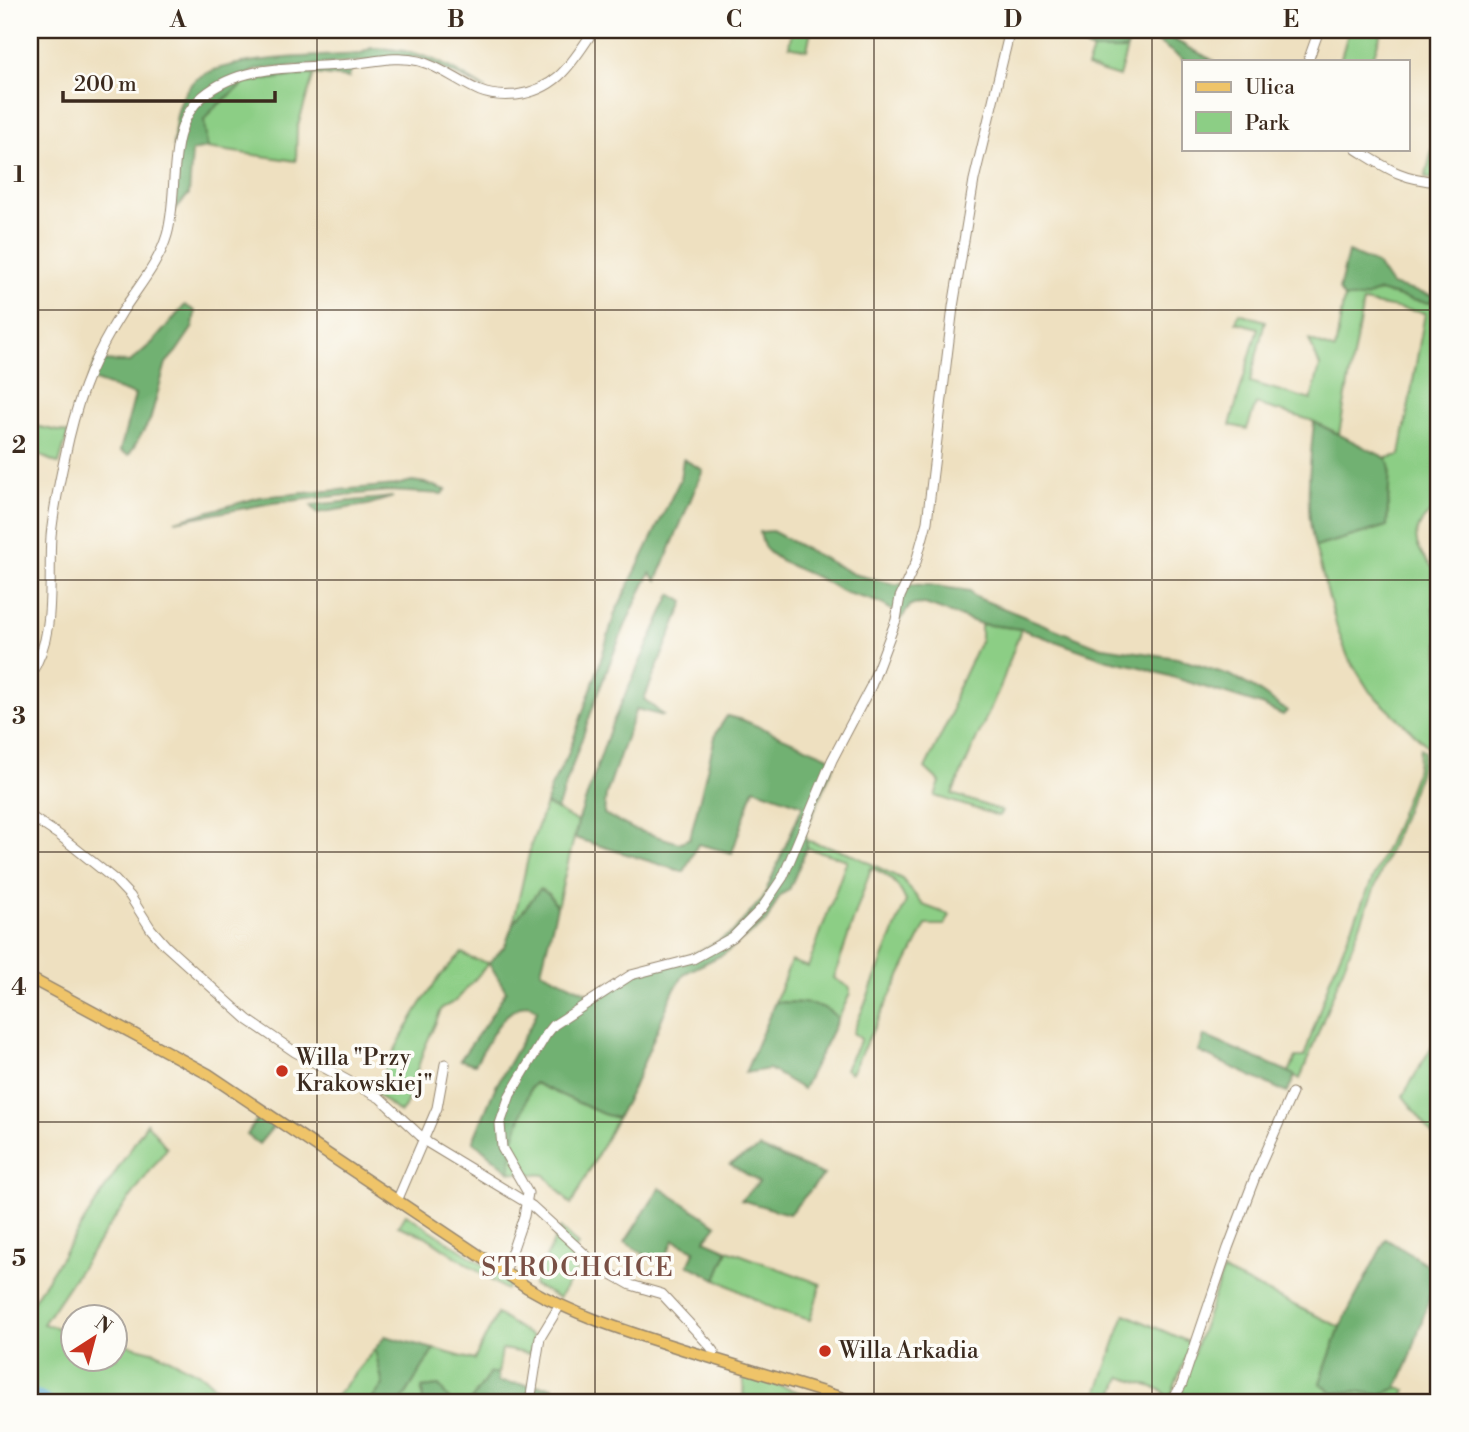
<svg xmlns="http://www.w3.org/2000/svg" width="1469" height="1432" font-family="'Libre Bodoni',serif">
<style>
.green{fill:#8cce85;stroke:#647c52;stroke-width:2}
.forest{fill:#71b172;stroke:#566e48;stroke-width:2}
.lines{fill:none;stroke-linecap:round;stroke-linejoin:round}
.river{stroke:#59a9d3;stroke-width:12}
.minor-casing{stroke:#94856f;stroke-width:11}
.major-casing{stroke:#94856f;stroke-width:13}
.minor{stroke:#fff;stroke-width:9}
.major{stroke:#efc469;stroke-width:10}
.grid{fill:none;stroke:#3b2a1e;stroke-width:2;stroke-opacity:0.55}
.poi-dot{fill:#c8321e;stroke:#fdfcf7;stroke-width:2.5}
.labels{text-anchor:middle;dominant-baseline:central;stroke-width:7;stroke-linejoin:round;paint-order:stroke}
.poi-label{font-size:23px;fill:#3b2a1e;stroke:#fdfcf7;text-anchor:start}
.quarter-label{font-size:26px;letter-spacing:2px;fill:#7a5045;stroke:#fdfcf7}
.neatline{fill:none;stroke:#3b2a1e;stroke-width:2.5}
.grid-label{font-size:23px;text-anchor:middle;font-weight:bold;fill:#3b2a1e}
</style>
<rect width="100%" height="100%" fill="#fdfcf7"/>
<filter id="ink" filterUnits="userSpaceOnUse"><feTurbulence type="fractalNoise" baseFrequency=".0143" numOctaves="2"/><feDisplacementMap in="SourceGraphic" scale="14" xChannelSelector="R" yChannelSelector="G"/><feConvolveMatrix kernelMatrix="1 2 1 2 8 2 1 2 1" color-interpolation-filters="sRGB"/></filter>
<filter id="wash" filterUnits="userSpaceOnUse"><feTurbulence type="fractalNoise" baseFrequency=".00686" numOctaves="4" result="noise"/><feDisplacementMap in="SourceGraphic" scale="28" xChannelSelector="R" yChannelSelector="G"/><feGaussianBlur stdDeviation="1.57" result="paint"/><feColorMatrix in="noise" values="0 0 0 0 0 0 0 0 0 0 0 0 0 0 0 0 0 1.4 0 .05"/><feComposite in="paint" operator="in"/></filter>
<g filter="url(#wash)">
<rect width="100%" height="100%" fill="#eee0c0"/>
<g class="green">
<path d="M792,30H811L807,50L789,46Z"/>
<path d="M1059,30H1132L1119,77L1087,67L1093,50L1057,35Z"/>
<path d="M1349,30H1382L1372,61H1340Z"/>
<path d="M314,74L297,128L296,161L207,148L204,120L213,109L246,82Z"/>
<path d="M1439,123V179L1425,178Z"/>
<path d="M1439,262V506C1405,529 1413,549 1439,574V605L1433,608L1439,628V757L1370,692L1348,657L1338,631L1315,547L1387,526L1390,466L1386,458L1400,455L1425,313L1363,302L1339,434L1310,420L1256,404L1247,429L1230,425L1258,328L1236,322L1239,313L1265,321L1250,382L1311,400L1320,366L1309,340L1335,350L1344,298H1362L1380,291L1411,300L1431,303Z"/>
<path d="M30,425L68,433L59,464L30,451Z"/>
<path d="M981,624L1021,629L1001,685L952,794L1002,811L999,816L935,796L940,782L925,768L951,715L955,694L981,639Z"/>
<path d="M1420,748L1424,751L1419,774L1300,1079L1289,1072L1296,1057H1304L1331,976L1396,824L1416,771Z"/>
<path d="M546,804L578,822L557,907L549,894L540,889L513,924L531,845Z"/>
<path d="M805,840L847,852L902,879L923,905L950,915L945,925H926L851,1073L845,1069L861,1039L853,1033L906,901C898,884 890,874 871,868L834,978L850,988V994L838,1019C823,1000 798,1003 775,1002L791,961L808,967L847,860L807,848Z"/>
<path d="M462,953L473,959L489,963L456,1001L442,1008L424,1049L405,1107L400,1113L373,1091C399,1044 422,990 462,953Z"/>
<path d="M1439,1034V1143L1403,1096Z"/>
<path d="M535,1083L603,1114L617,1118L571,1205L545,1175L510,1172L513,1141L530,1089Z"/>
<path d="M147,1123L167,1148L107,1229L43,1324L73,1332L74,1358H116V1342L156,1352L202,1375L232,1402H30V1306Z"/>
<path d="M406,1214L511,1283L506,1290L425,1236L398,1226Z"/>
<path d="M560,1228L578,1245L573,1251L582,1261L559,1298L533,1285Z"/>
<path d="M728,1250L821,1284L810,1320L774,1309L716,1279Z"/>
<path d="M1223,1271L1340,1327L1320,1383L1333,1393L1356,1391L1380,1395L1397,1388L1406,1390L1402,1402H1176Z"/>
<path d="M497,1314L533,1337L530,1354L502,1349L498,1374L490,1373L470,1402H451L439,1386L422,1388L423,1402H401L434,1349L474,1360Z"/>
<path d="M1125,1314L1191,1343L1169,1401L1162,1390L1121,1377L1111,1402H1094Z"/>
<path d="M375,1349L383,1385L370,1402H331Z"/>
<path d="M744,1373L815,1398L809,1402H741L743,1401Z"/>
</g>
<g class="forest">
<path d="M1075,30H1122L1131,35L1126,50H1093L1074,42Z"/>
<path d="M1141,30H1166L1167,36L1214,61H1185Z"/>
<path d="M371,48C424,49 443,63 486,89L418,57L259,69L199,96L173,148C175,124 176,102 192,83C217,55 322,57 360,54Z"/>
<path d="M352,67L349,78L314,74L246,82L213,109L204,120L207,148L192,151L189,194L175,210C177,187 176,162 181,139C196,68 296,69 352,67Z"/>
<path d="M1348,252L1377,264L1391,285L1433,296L1431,303L1411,300L1380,291L1362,298H1344L1339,290Z"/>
<path d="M185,305L195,311L193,327L176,352L166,363L150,420L129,455L120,451L135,395L89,379L96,361L130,362L153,342Z"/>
<path d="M1314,422L1386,458L1390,465L1387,526L1315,547C1304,511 1310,460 1314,422Z"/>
<path d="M683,459L703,470L657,580L650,573C611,649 585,730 557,810L546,804L551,787L567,757L598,669L615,613L680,480Z"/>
<path d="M412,481L425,483L446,490L442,494L389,491L316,498L272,503L175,521L260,497L396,485Z"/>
<path d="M393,497L367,505L317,513L311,505Z"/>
<path d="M772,531L853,574L894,584L929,585L970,591L973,596L1097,646L1177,658L1232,676L1254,688L1287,711L1283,715L1261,705L1137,666L1108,660L1021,629L981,624L925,604L911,605L900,620C887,599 863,600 842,591C835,588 829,584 823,580C806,572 778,563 765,548C762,544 761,536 760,532Z"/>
<path d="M671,594L684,602L644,699L664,716L636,709L606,795L604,814L633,829L679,843L690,838L716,733L727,716L743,720L836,760L805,832L807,848L789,890L780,895L766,922L724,954L685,973L673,992L633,1088L617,1118L603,1114L535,1083L530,1089L513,1141L510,1172L473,1141L495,1088L534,1019L537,1010L528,1004C500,1010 489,1041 475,1064L460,1060L489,1019L506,991L489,963L505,946L513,924L540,889L549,894L557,907L541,971L592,995L637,968L677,962L712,945L733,932L763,898L803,805L754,788L732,853L698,844L684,872L575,838L578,822L611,726Z"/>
<path d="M775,1002C798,1003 823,1000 838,1019L803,1089L769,1069L745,1073Z"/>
<path d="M1204,1036L1289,1072L1295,1076L1287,1093L1199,1052Z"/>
<path d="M259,1116L274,1126L259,1144L247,1135Z"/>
<path d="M760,1148L824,1175L789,1214L741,1200L759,1182L730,1164Z"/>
<path d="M660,1188L717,1225L705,1240L728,1250L716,1279L688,1265L695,1250L674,1240L661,1265L625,1242Z"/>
<path d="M1386,1239L1438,1271L1410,1358L1397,1388L1380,1395L1356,1391L1333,1393L1320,1383L1340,1327Z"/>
<path d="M385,1336L434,1349L401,1402H370L383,1385L375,1349Z"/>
<path d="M490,1373L498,1374V1382L553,1387L549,1402H470Z"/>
<path d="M439,1386L451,1402H423L422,1388Z"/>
</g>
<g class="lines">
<path class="river" d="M30,1393L48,1402"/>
</g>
</g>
<g filter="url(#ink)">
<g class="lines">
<defs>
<g id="minor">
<path d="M1308,61L1319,30"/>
<path d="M1356,149C1388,169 1401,179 1439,182"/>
<path d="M30,675C57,635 48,582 51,536C54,503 62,470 69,438C81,388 95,355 122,312C138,287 159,263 167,235C180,190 164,129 203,96C243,62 303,69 351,64C373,62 396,55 419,61C441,67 459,82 480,91C492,96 504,96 516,95C559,89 572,62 594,30"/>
<path d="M30,816L59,835L115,880L130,896L151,929L166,946L248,1020L295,1052L380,1098L428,1143L532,1206L599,1267L631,1285L662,1294L710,1346L714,1351L713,1358"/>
<path d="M397,1201L437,1108L445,1064"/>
<path d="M505,1272L524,1216L528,1193L502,1148L500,1124L510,1095L546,1035L554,1025L631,975L693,959L733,937L762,908L783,877L832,760L871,686L896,620L900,597L916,562L927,522L953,307L974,180L1010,30"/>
<path d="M530,1402L540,1338L560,1305"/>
<path d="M1172,1402L1182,1384L1228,1248L1255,1177L1292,1093"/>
</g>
<path id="major" d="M30,978L208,1074L528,1288C576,1316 629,1332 682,1349C740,1367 798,1384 856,1402"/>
</defs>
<use href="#minor" class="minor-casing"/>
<use href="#major" class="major-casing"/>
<use href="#minor" class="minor"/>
<use href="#major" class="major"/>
</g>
</g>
<path class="grid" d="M317,30V1402M595,30V1402M874,30V1402M1152,30V1402M30,310H1439M30,580H1439M30,852H1439M30,1122H1439"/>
<g class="poi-dot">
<circle cx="282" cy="1071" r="7"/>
<circle cx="825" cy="1351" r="7"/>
</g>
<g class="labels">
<g class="poi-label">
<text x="296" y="1058">Willa "Przy<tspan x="296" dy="26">Krakowskiej"</tspan></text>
<text x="839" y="1351">Willa Arkadia</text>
</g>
<g class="quarter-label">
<text x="578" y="1268">STROCHCICE</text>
</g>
</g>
<rect width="1469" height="1432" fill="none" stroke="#fdfcf7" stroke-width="77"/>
<rect x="1182" y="60" width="228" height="91" fill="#fdfcf7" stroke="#afa8a0" stroke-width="2"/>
<rect x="1196" y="82" width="35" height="10" fill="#efc469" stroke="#afa8a0" stroke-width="2"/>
<text x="1245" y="94" font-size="21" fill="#3b2a1e">Ulica</text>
<rect x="1196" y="112" width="35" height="21" fill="#8cce85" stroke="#afa8a0" stroke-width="2"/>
<text x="1245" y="130" font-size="21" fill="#3b2a1e">Park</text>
<g transform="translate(94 1338) rotate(36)"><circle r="33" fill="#fdfcf7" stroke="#afa8a0" stroke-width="2"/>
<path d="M0-5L12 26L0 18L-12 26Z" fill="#c8321e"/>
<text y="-10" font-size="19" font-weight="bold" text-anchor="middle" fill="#3b2a1e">N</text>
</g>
<path d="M63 91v10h212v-10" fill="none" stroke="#3b2a1e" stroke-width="3.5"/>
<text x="74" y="91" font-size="21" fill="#3b2a1e" stroke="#fdfcf7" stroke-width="5" paint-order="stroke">200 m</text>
<rect x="38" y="38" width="1392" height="1356" class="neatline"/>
<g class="grid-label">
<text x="178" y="27">A</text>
<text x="456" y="27">B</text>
<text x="734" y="27">C</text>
<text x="1013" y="27">D</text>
<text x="1291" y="27">E</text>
<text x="19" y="182">1</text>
<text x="19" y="453">2</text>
<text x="19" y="724">3</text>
<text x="19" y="995">4</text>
<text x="19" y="1266">5</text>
</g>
</svg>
